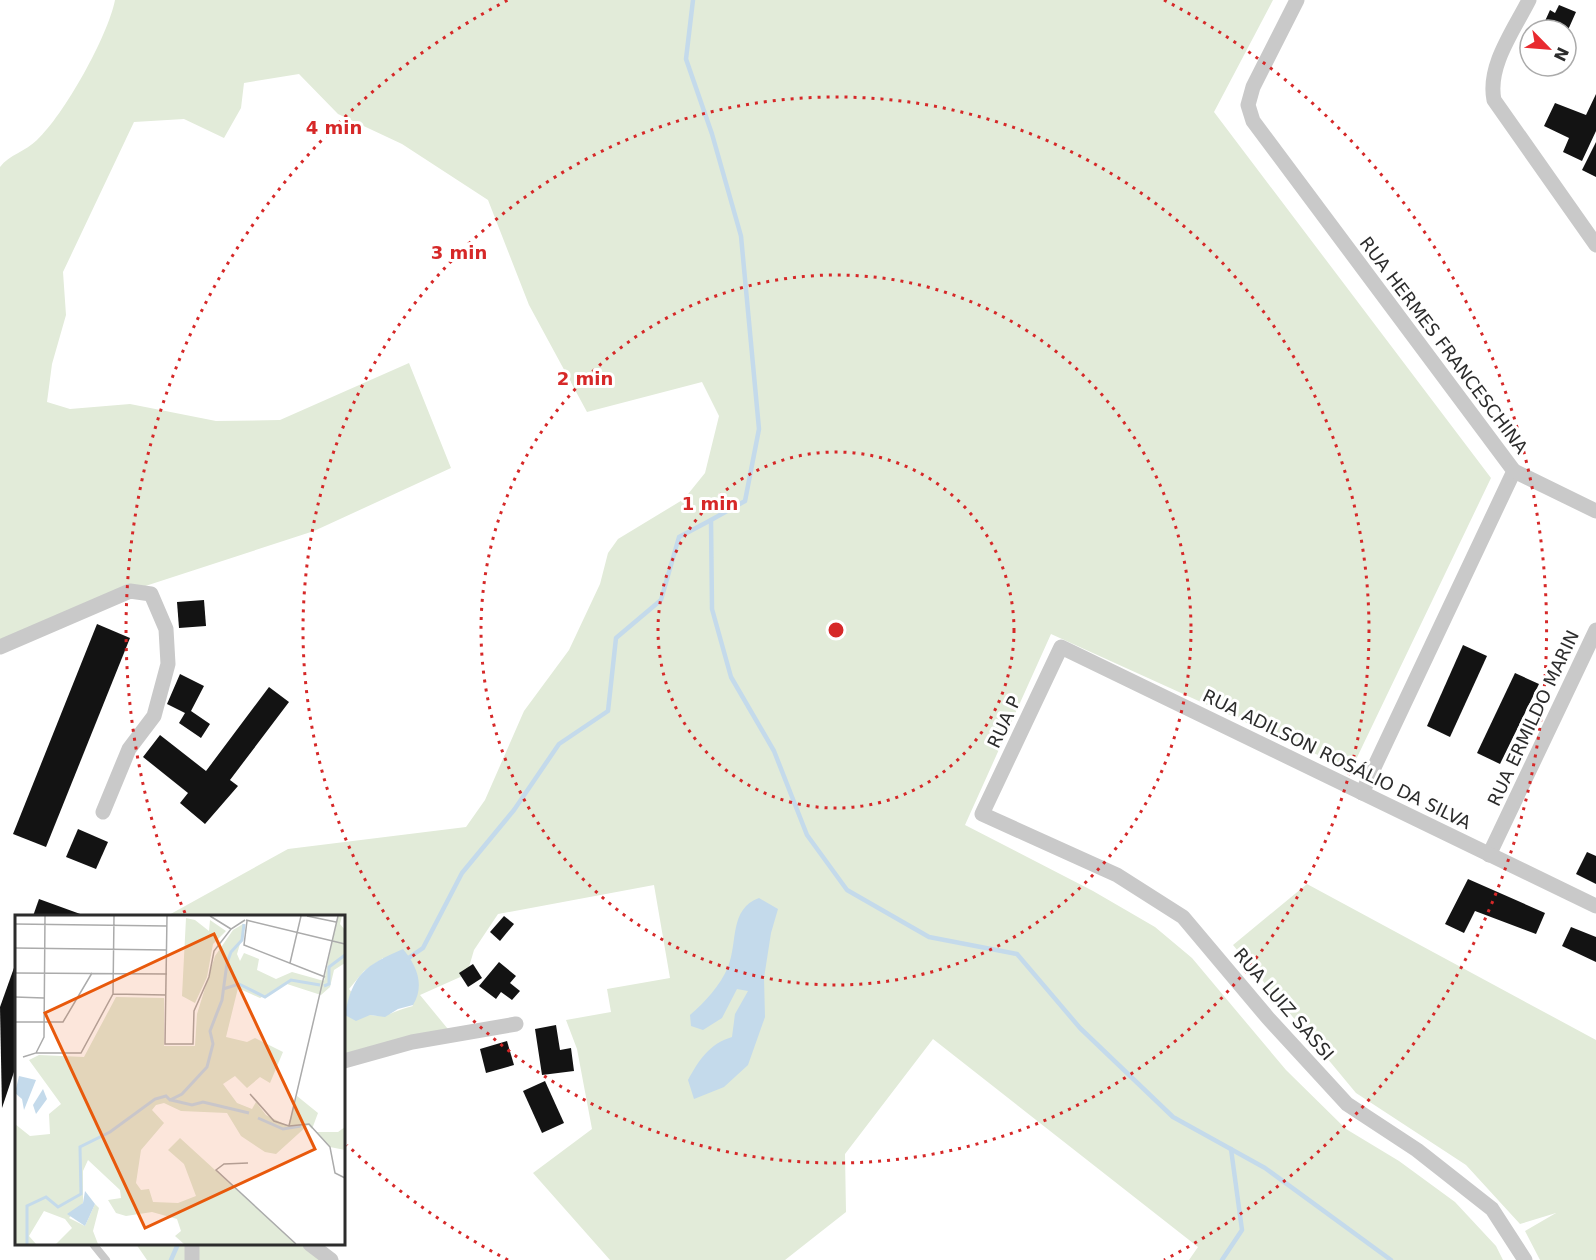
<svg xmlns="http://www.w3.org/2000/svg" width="1596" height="1260" font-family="'DejaVu Sans',sans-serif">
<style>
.green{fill:#e2ebd9;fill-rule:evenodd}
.water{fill:#c4daeb}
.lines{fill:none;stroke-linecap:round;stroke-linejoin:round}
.stream{stroke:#c4daeb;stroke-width:4.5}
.building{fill:#131313}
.service{stroke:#c9c9c9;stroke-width:8}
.minor{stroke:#c9c9c9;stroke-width:15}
.ring{fill:none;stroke:#d62828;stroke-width:3;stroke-dasharray:3 6}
.labels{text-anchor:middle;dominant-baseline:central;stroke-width:6;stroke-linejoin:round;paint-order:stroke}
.street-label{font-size:18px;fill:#2c2c2c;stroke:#fff}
.inset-river{fill:none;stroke:#c4daeb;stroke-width:3}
.inset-road{fill:none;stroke:#ababab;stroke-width:1.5}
.view{fill:#e8590c;fill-opacity:0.15;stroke:#e8590c;stroke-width:3}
.inset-edge{fill:none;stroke:#2c2c2c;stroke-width:3}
.centre{fill:#d62828;stroke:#fff;stroke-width:3}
.ring-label{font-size:18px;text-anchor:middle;font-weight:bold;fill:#d62828;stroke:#fff;stroke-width:6;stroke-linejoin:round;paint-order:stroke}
</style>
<rect width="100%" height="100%" fill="#fff"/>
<g class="green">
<path d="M115,0H1273L1214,112L1491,478L1351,770L1051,634L965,825L1093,891L1155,927L1192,958L1286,1070L1346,1129L1399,1161L1455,1202L1496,1246L1503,1260H1189L1198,1247L933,1039L845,1154L846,1212L785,1260H610L533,1173L592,1129L577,1049L566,1020L611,1012L607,989L670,978L654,885L498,914L474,950L467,974L420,995L452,1034L344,1061V916H167L288,849L466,827L485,800L524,711L569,650L600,584L608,553L618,539L684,499L705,473L719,416L702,382L587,412L529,305L488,200L402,144L338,114L299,74L244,83L241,108L224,138L184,119L134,122L63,272L66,315L52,364L47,402L70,409L130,404L216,421L280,420L409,363L451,468L314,531L130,591L0,647V167C9,155 26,151 37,140C64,115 108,36 115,0ZM383,958L413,1006C394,1010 390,1018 370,1015L349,989L364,971Z"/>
<path d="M1307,884L1596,1040V1260H1540L1525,1231L1556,1213L1520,1224L1466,1165L1356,1093L1233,945Z"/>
<path d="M136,1244H310L331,1260H147Z"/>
</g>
<g class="water">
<path d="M759,898L778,909L771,933L764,978L765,1017L748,1065L724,1087L694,1099L688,1080C699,1060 709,1044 732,1037L735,1014L748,991L737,989L722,1018L703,1030L691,1026L690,1015C705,1002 720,986 728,967C738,942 729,909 759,898Z"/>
<path d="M403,949C417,966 425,985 413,1005L398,1009L385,1017L370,1015L356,1021L345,1015C352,974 366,965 403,949Z"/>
</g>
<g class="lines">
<g class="stream">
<path d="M693,0L686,59L712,134L741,236L759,429L745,501L711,520L712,609L731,677L774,751L807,835L847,890L929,937L1017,954L1080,1028L1173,1117L1265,1168L1391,1260"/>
<path d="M407,959L423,948L462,873L514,810L559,744L608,711L616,638L661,600L679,537L711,520"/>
<path d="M171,1260L178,1244"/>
<path d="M1222,1260L1242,1230L1231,1149"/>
</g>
</g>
<g class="building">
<path d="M1559,5L1576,12L1568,30H1541L1550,10L1555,13Z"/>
<path d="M1596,94V131L1582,161L1563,152L1569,138L1544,126L1555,103L1586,115Z"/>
<path d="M1596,142V177L1582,170Z"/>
<path d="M204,600L206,626L179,628L177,602Z"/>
<path d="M97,624L130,638L46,847L13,834Z"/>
<path d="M1463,645L1487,656L1450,737L1427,726Z"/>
<path d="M1515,673L1539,684L1500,764L1477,753Z"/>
<path d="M180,674L204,686L191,711L210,724L201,738L179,723L185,713L167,704Z"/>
<path d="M269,687L289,702L230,780L238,786L205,824L180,803L188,793L143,757L160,735L206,771Z"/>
<path d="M78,829L108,842L96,869L66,857Z"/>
<path d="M1587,852L1596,856V884L1576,874Z"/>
<path d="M1468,879L1545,913L1536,934L1475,911L1464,933L1445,924Z"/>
<path d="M39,899L83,915V916H33Z"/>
<path d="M504,916L514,924L500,941L490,932Z"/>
<path d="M1571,927L1596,937V962L1562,946Z"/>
<path d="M499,962L516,976L510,983L520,991L512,1000L501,992L496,999L479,986Z"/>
<path d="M473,964L482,978L468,987L459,973Z"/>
<path d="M15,965L16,1066L2,1108L0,1007Z"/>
<path d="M556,1025L560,1050L571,1048L574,1071L542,1075L535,1029Z"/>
<path d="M507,1041L514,1065L486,1073L480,1049Z"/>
<path d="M545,1081L564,1123L542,1133L523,1091Z"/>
</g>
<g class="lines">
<path class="service" d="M93,1244L106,1260"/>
<g class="minor">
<path d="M1297,0L1253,87L1248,105L1253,121L1514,471L1362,793"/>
<path d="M1529,0C1514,30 1487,66 1494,100L1596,245"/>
<path d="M1514,471L1596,511"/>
<path d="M0,647L130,591L151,594L166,629L168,664L154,716L129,749L103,812"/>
<path d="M1489,855L1596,630"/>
<path d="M344,1061L412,1042L516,1024"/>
<path d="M310,1244L331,1260"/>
<path d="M192,1260V1244"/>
<path d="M1525,1260L1492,1209L1417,1150L1347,1104L1268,1018L1183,917L1117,875L982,814L1061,647L1596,906"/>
</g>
</g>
<g class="ring">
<circle cx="836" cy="630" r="178"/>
<circle cx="836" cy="630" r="355"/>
<circle cx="836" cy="630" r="533"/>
<path d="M508 1260A710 710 0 0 1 347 1145M185 913A710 710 0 0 1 508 0M1164 0A710 710 0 0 1 1164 1260"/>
</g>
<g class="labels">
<g class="street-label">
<text transform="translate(1444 345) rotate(53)">RUA HERMES FRANCESCHINA</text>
<text transform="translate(1533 718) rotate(-65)">RUA ERMILDO MARIN</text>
<text transform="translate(1004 722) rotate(-65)">RUA P</text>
<text transform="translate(1337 759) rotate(26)">RUA ADILSON ROSÁLIO DA SILVA</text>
<text transform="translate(1284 1004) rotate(49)">RUA LUIZ SASSI</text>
</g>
</g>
<g transform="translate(15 915)">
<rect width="330" height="330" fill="#fff"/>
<path d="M323,1H327L325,9L330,15V48L319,55L315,72L306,80L272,69L245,83L223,73L211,122L232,127L240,123L268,137L255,168L245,162L232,173L220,161L208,169L222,188L237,194L241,187L251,200L273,211L282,181L303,198L297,214L293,210L261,239L250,237L226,221L212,198L166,196L149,188L141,190L137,195L149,208L126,235L121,268L126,275L134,274L138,287L163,288L181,281L169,249L153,235L165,223L281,329H169L160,321L166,316L162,304L137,297L111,301L101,298L93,285L106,283L105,275L73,245L68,256V288L54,303L70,311L80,289L84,293L78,316L83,329H41L57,313L50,304L29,296L14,321L21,329H0V209L15,221L35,219L34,199L46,189L14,145L24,140L69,142L101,82L149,83V131H180L182,99L200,41L218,15L228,9L230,12L222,39L225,46L229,38L244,44L242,55L261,64L277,57L309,66ZM171,3L180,5L194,16L195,5L211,16L198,29L192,62L180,88L167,81ZM330,212V235L315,232L301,217H323Z" fill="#e2ebd9"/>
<path d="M4,161L21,165L9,195L7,184L0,178ZM28,174L32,184L21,199L18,190ZM70,276L80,289L70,311L52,299L68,288Z" fill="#c4daeb"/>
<path class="inset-river" d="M309,71L314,69V52L330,40M208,74L224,69L250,82L276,65L305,70M156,185L177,190L188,187L234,198M243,203L268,214L286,211M12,329V291L31,282L43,292L66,279L65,232L95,217L140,184L151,181L155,185L167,179L192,152L198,129L195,116L207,85L212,48L216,37L227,25L229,9"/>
<path class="inset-road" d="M152,1L150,129H178L179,96L194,62L199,36L216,14L230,5M195,1L216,14M292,1L321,7M231,5L330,29M232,6L229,30L310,62M0,9L152,11M0,33L152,35M275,48L286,1M0,58L152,59M98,79L99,1M0,82L29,83M0,107H48L77,58M21,138H66L98,79L151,80M8,142L21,138L29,122L30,1M235,179L259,206L274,211L294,209L315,232L320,258L330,263M274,211L323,1M233,248L209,249L201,255L281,329"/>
<path class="view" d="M199,19L300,234L130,313L30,98Z"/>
<rect width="330" height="330" class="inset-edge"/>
</g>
<circle cx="836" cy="630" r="9" class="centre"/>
<g class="ring-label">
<text x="334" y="134">4 min</text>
<text x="459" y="259">3 min</text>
<text x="585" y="385">2 min</text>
<text x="710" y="510">1 min</text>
</g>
<g transform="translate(1548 48) rotate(115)"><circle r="28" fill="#ffffff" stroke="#ababab" stroke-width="1.5"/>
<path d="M0-4.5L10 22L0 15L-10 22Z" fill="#e82a2f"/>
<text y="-9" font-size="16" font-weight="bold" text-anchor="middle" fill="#2c2c2c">N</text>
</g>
</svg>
